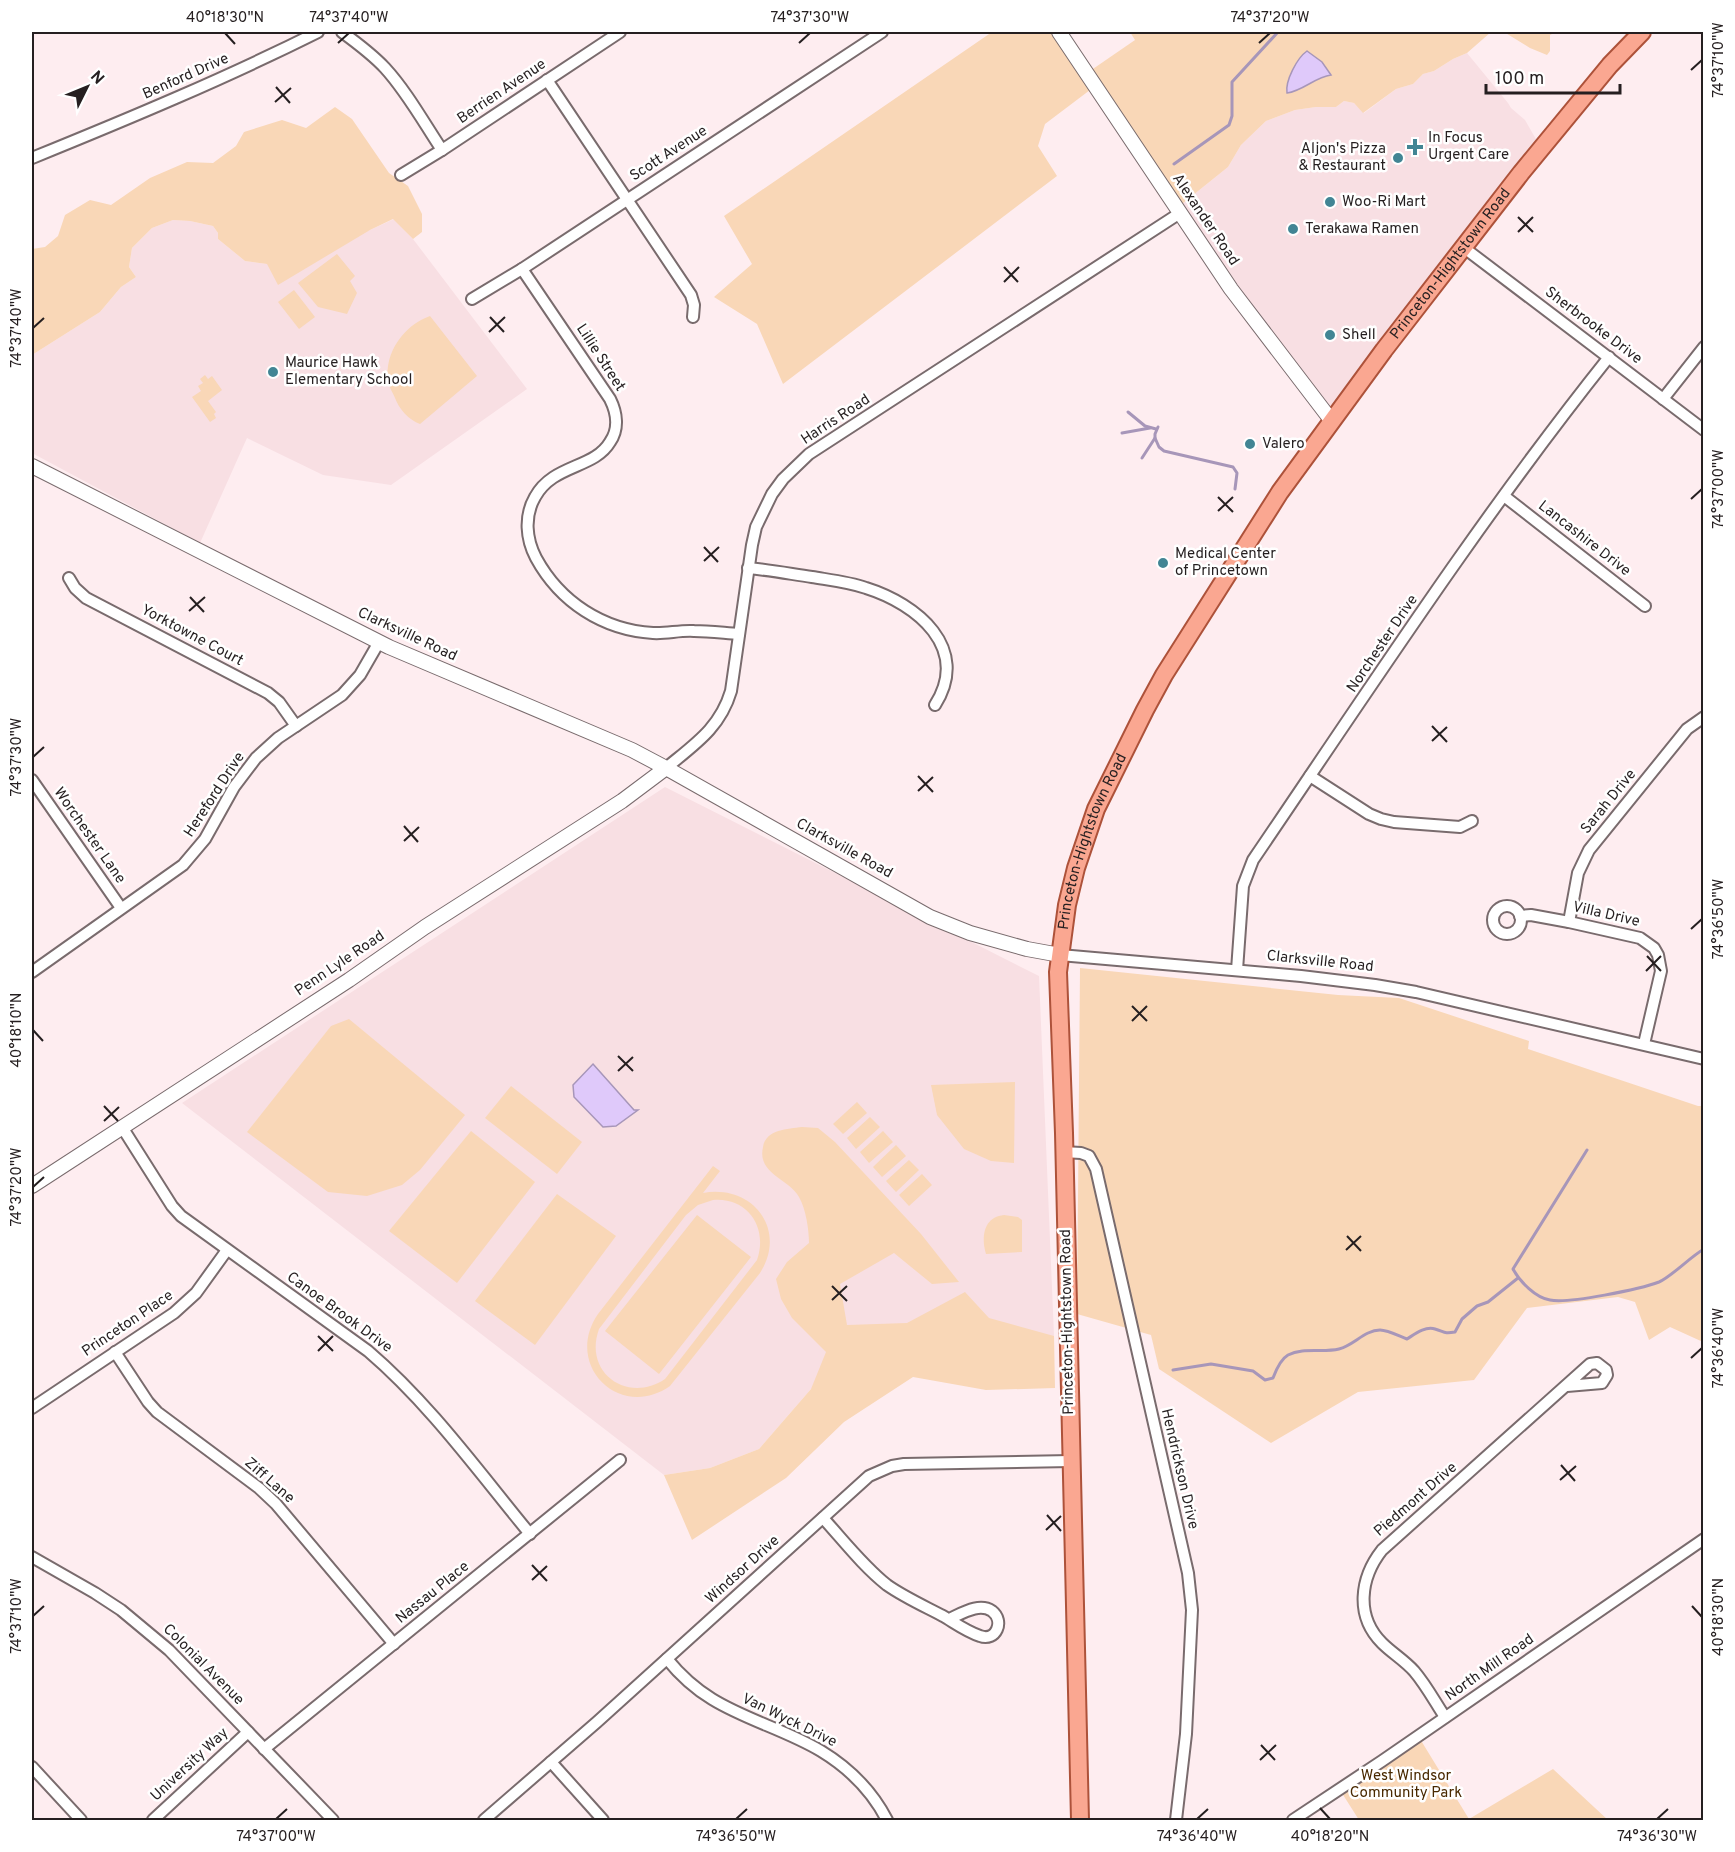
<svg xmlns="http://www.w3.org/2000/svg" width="1735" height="1852" font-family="Overpass,sans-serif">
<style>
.built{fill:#f8dfe3}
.green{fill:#f9d7b7;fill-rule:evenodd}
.water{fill:#dfc9fa;stroke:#a796b9;stroke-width:1.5}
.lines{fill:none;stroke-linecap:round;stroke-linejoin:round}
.stream{stroke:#a796b9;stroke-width:3}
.minor-casing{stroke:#796b6d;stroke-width:14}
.tertiary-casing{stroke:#796b6d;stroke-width:16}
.primary-casing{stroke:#ad523a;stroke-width:20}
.minor{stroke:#fff;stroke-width:10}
.tertiary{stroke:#fff;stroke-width:14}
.primary{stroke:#faa791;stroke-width:16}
.ticks{fill:none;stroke:#251f20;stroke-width:2}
.poi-dot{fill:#428594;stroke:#fff;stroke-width:2}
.labels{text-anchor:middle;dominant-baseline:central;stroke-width:5;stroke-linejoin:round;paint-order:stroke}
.street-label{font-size:15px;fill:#251f20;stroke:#fff}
.poi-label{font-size:15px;fill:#251f20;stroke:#fff;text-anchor:start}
.park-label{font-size:15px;fill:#492900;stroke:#fff}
.neatline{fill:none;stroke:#251f20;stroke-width:2}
.ticks-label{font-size:15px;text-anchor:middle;fill:#251f20}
</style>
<rect width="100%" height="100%" fill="#feedf0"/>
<g class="built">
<path d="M1467,53L1508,103L1511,108L1525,120L1541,148L1331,420L1177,208L1228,167L1241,145L1266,121L1295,110L1316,107H1336L1344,101L1354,103L1364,113L1396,89L1413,84L1423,74L1434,71L1453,59Z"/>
<path d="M394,219L413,239L527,389L391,485L323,475L247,438L200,543L32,453V355L100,312L121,287L136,277L129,267L132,248L152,228L173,220L190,221L213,226L218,233V239L245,261L267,264L370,230Z"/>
<path d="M665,787L1039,976L1054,1336L981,1337L811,1389L759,1449L710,1468L664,1475L182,1103Z"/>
</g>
<g class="green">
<path d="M992,32H1057L1090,90L1045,124L1038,146L1057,176L783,384L757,324L714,297L752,264L724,216Z"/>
<path d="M1130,32H1491L1467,53L1453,59L1434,71L1423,74L1413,84L1396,89L1363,113L1354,103L1344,101L1336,107H1316L1295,110L1266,121L1241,145L1228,167L1177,208L1087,73L1135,40Z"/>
<path d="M1504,32H1556L1550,35V51L1547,55L1530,48Z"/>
<path d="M335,107L352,119L389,173L408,186L422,214V232L413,239L393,219L370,230L278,285L267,264L245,261L218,239V233L213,226L190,221L173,220L152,228L132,248L129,267L136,277L121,287L100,312L32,355V249L45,247L58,236L65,215L90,200L111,205L150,178L187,162L213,163L236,146L244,132L282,120L306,128Z"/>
<path d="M337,254L355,276L350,281L357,293L347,314L318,307L298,283Z"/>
<path d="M294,290L315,317L299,329L278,302Z"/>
<path d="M430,316L477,376L420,424C409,420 399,409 395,398C393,393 389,387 388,381C384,353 404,325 430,316Z"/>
<path d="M205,375L208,379L212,376L222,390L208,401L216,412L214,414L216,418L210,422L192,397L201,391L198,386L203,383L200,379Z"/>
<path d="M1080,968L1338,995L1399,998L1529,1041L1528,1049L1698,1106H1703V1342L1670,1327L1649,1340L1635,1302L1618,1297L1527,1308L1474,1380L1358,1392L1271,1443L1159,1369L1151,1335L1077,1314Z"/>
<path d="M349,1019L465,1115L420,1170L402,1185L367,1196L328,1192L247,1132L331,1026Z"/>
<path d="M1015,1082L1014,1163L991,1161L964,1149L937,1115L931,1085Z"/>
<path d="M511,1086L582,1142L557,1174L485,1118Z"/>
<path d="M857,1102L867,1113L843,1134L833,1124Z"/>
<path d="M870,1117L880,1127L856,1149L847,1138Z"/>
<path d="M802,1127L818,1128L835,1142L921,1234L959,1282L932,1284L894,1253L840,1284L847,1325L907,1323L965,1292L989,1318L1054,1336L1055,1388L986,1390L913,1377L844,1422L786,1478L692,1540L664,1475L710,1468L759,1449L811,1389L826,1352L792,1318L781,1299L776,1279L787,1262L809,1243C809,1230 806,1209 799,1197C788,1178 757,1174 763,1147C766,1129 788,1129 802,1127Z"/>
<path d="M471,1131L535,1182L457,1283L389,1231Z"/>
<path d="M883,1131L893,1142L869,1163L860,1152Z"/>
<path d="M896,1145L906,1156L882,1177L873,1167Z"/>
<path d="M909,1160L919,1170L896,1192L886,1181Z"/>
<path d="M713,1166L720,1171L703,1193C752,1184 788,1229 760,1273L670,1386C620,1421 563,1365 598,1314ZM713,1200C749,1197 768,1229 757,1260L665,1379C628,1404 583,1373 599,1329L686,1215L698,1205Z"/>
<path d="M922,1174L932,1185L909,1206L899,1195Z"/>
<path d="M557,1194L616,1236L535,1345L475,1301Z"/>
<path d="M697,1215L751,1257L659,1374L605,1331Z"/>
<path d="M1004,1215L1018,1217L1022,1220V1252L986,1254C981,1238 983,1217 1004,1215Z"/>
<path d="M1417,1734L1469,1819L1553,1769L1608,1820H1359L1340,1790Z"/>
</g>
<g class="water">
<path d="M1307,51L1322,62L1331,75C1315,77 1303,91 1287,93C1285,81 1297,58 1307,51Z"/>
<path d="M593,1064L634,1110H638L616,1126L603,1127L574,1097L573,1085Z"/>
</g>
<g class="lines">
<g class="stream">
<path d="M1174,164L1229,125L1232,116V82L1278,32"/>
<path d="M1128,412L1145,426L1156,429"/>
<path d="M1122,433L1150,428"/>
<path d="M1155,438L1159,447L1164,451L1233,467L1237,473L1235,489"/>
<path d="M1142,458L1155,438V434L1158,427"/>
<path d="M1587,1150L1513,1269C1520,1282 1536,1298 1550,1300C1568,1304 1641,1289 1659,1282C1671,1277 1690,1257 1704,1249"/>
<path d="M1173,1370L1211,1364L1253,1371L1265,1380L1273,1378C1276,1370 1281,1359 1288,1355C1303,1347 1323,1353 1339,1349C1354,1345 1365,1330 1380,1330C1388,1330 1399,1336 1407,1339C1415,1334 1425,1326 1435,1329C1445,1332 1444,1334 1455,1332L1462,1319L1477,1306L1488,1302L1518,1278"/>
</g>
<defs>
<g id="minor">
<path d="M342,32C357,43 372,54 385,68C407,92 424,123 442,150"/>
<path d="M547,80L691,295L694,305L693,317"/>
<path d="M32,158C128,119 224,79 318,32"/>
<path d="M401,175L442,150L620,32"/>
<path d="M1463,247L1704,430"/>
<path d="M522,269L610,399C617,413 619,429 610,442C594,469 553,464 535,497C524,516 526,539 536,558C560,602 603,630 653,633C666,634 680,630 694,631C709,631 724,633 739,634"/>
<path d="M472,299L522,269L882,32"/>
<path d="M1663,399L1704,347"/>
<path d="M1504,496L1645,606"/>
<path d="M748,568C770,570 791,574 812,577C830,580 849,582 866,588C917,604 971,648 935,705"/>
<path d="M69,578L75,588L86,598L268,693L279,702L296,726"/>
<path d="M666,768C695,744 720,728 731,691L752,545L756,527L772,494L783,479L809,454L1180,213"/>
<path d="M1310,776L1369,814L1381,819L1394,822L1460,827L1472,821"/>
<path d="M32,780L121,908"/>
<circle cx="1507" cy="920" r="14"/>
<path d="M1520,916L1531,915L1569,922L1640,938L1654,948L1658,955L1661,971L1644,1044"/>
<path d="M1569,922L1578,873L1589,850L1687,729L1704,717"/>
<path d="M1060,955L1301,976L1375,985L1416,992L1704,1059"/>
<path d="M1237,970L1243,886L1253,860C1368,691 1481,517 1609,357"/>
<path d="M32,972L183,865L205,839L234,787L256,758L278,738L342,695L360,675L379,642"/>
<path d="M122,1127L172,1206L181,1216L368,1351C430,1404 478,1471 530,1534"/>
<path d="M1063,1152L1081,1153L1089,1156L1096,1169L1188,1573L1192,1610L1186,1734L1176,1820"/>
<path d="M115,1352L148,1402L157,1412L259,1488L276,1504L394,1644"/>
<path d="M32,1408L174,1313L196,1293L227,1250"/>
<path d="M823,1518C843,1540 863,1566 887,1585C904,1597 924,1606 943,1616C955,1623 967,1632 980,1636C996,1642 1005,1621 992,1611C979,1602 961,1614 949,1619"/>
<path d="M32,1557L95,1593L121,1610L169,1650L333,1820"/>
<path d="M667,1659C680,1675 694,1688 712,1699C746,1720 786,1730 821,1751C849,1768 872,1791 887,1820"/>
<path d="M1445,1717C1435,1702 1426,1685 1414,1671C1404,1660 1392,1653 1382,1643C1355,1616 1360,1578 1382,1550L1590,1364L1597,1363L1606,1370L1607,1375L1602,1383L1567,1386"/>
<path d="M264,1749L620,1460"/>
<path d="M551,1762L603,1820"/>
<path d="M32,1767L81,1820"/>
<path d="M153,1820L248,1732"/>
<path d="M484,1820L597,1722L869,1476L892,1466L904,1464L1071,1461"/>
<path d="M1293,1820L1382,1761L1704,1539"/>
</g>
<g id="tertiary">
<path d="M1059,32L1231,289L1331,420"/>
<path d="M32,466L389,647L632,750L666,768L930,917L970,933L1027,949L1060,955"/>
<path d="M32,1186L349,980L425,927L622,801L666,768"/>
</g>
<g id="primary">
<path id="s1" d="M1080,1820L1064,1133L1058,972L1067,905L1076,868L1096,809L1145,710L1164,675L1280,492L1384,350L1521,173L1610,65L1642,32"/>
</g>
</defs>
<use href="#minor" class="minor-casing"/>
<use href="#tertiary" class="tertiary-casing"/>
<use href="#primary" class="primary-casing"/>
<use href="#minor" class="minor"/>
<use href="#tertiary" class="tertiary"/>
<use href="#primary" class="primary"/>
</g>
<path class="ticks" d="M225,33L235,44M338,43L349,33M799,43L810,33M1259,43L1270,33M1691,70L1702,60M276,87L290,103M275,102L291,88M1518,217L1533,232M1518,232L1533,217M1004,267L1018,282M1004,282L1019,267M490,317L504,332M33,328L44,318M489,332L505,317M1218,497L1233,512M1691,499L1702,489M1218,511L1233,497M704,547L718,562M704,561L719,547M190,597L204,612M189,611L205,597M1432,726L1447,742M1432,741L1447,727M33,757L44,747M918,776L933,792M918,791L933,777M404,826L418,842M404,841L419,827M1691,929L1702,919M1647,956L1661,971M1646,971L1661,956M1132,1006L1147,1021M1132,1021L1147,1006M33,1030L43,1041M618,1056L633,1071M618,1071L633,1057M104,1106L118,1121M104,1121L119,1107M33,1187L44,1177M1347,1236L1361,1251M1346,1250L1361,1236M832,1286L847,1301M832,1300L847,1286M318,1336L333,1351M318,1351L333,1336M1691,1358L1702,1348M1561,1465L1575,1481M1560,1480L1576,1466M1047,1515L1061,1531M1046,1530L1061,1516M532,1565L547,1581M532,1580L547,1566M1692,1606L1702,1617M33,1616L44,1606M1261,1745L1275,1760M1260,1760L1276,1745M1320,1808L1330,1819M276,1819L287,1809M736,1819L747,1809M1197,1819L1208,1809M1657,1819L1668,1809"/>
<g class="poi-dot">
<path d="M1412 138h6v6h6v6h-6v6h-6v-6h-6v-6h6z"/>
<circle cx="1398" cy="158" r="6"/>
<circle cx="1330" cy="202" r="6"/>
<circle cx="1293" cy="229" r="6"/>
<circle cx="1330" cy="335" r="6"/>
<circle cx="273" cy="372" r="6"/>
<circle cx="1250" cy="444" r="6"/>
<circle cx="1163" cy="563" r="6"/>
</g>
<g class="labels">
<g class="street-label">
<text transform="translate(186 77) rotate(-24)">Benford Drive</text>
<text transform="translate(502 92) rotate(-34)">Berrien Avenue</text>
<text transform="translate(669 154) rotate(-33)">Scott Avenue</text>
<text transform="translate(1205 220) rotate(56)">Alexander Road</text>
<text stroke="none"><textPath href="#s1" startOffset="1668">Princeton-Hightstown Road</textPath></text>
<text transform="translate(1593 326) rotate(37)">Sherbrooke Drive</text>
<text transform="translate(600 358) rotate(57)">Lillie Street</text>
<text transform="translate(836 420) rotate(-33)">Harris Road</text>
<text transform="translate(1584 539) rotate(38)">Lancashire Drive</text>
<text transform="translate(407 635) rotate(25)">Clarksville Road</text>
<text transform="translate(192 636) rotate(28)">Yorktowne Court</text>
<text transform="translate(1383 644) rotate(-56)">Norchester Drive</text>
<text transform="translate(215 795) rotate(-57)">Hereford Drive</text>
<text transform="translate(1609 802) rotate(-51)">Sarah Drive</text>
<text transform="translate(89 836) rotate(55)">Worchester Lane</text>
<text stroke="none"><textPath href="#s1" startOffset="984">Princeton-Hightstown Road</textPath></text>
<text transform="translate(844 849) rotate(29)">Clarksville Road</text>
<text transform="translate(1606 915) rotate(13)">Villa Drive</text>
<text transform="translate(1320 962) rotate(6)">Clarksville Road</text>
<text transform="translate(340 964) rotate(-34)">Penn Lyle Road</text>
<text transform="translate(339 1313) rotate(36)">Canoe Brook Drive</text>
<text transform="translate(1068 1322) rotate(-91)">Princeton-Hightstown Road</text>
<text transform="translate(128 1324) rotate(-34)">Princeton Place</text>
<text transform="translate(1179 1469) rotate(77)">Hendrickson Drive</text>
<text transform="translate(269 1481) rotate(41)">Ziff Lane</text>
<text transform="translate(1416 1500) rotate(-41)">Piedmont Drive</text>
<text transform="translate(743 1570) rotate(-42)">Windsor Drive</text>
<text transform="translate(433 1593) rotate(-39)">Nassau Place</text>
<text transform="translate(203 1665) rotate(45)">Colonial Avenue</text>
<text transform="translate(1490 1668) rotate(-35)">North Mill Road</text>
<text transform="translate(789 1721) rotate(26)">Van Wyck Drive</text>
<text transform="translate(190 1765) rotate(-43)">University Way</text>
</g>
<g class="poi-label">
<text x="1428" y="138">In Focus<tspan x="1428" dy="17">Urgent Care</tspan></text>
<text x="1386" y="149" text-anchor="end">Aljon's Pizza<tspan x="1386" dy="17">&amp; Restaurant</tspan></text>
<text x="1342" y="202">Woo-Ri Mart</text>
<text x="1305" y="229">Terakawa Ramen</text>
<text x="1342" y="335">Shell</text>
<text x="285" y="363">Maurice Hawk<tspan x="285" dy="17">Elementary School</tspan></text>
<text x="1262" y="444">Valero</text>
<text x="1175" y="554">Medical Center<tspan x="1175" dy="17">of Princetown</tspan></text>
</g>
<g class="park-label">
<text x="1406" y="1776">West Windsor<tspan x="1406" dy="17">Community Park</tspan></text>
</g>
</g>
<rect width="1735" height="1852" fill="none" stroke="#ffffff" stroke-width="66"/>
<g transform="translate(87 87) rotate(47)" stroke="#ffffff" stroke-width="4.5" paint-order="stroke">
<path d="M0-4.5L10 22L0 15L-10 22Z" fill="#251f20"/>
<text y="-9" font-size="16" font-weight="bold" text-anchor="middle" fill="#251f20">N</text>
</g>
<path d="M1486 84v9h134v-9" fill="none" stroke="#251f20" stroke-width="3"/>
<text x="1495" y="84" font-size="18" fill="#251f20" stroke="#ffffff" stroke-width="4.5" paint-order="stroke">100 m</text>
<rect x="33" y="33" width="1669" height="1786" class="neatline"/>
<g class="ticks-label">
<text x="225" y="22">40°18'30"N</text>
<text x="349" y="22">74°37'40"W</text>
<text x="810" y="22">74°37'30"W</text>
<text x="1270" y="22">74°37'20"W</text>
<text transform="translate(1718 60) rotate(-90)" y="5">74°37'10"W</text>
<text transform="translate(16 328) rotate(-90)" y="5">74°37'40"W</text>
<text transform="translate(1718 489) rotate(-90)" y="5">74°37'00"W</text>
<text transform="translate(16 757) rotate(-90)" y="5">74°37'30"W</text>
<text transform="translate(1718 919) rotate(-90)" y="5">74°36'50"W</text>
<text transform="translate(16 1030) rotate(-90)" y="5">40°18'10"N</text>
<text transform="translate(16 1187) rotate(-90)" y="5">74°37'20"W</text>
<text transform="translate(1718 1348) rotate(-90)" y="5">74°36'40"W</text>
<text transform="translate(16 1616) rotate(-90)" y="5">74°37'10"W</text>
<text transform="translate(1718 1617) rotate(-90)" y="5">40°18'30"N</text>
<text x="276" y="1841">74°37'00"W</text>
<text x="736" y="1841">74°36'50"W</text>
<text x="1197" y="1841">74°36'40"W</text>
<text x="1330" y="1841">40°18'20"N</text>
<text x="1657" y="1841">74°36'30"W</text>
</g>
</svg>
